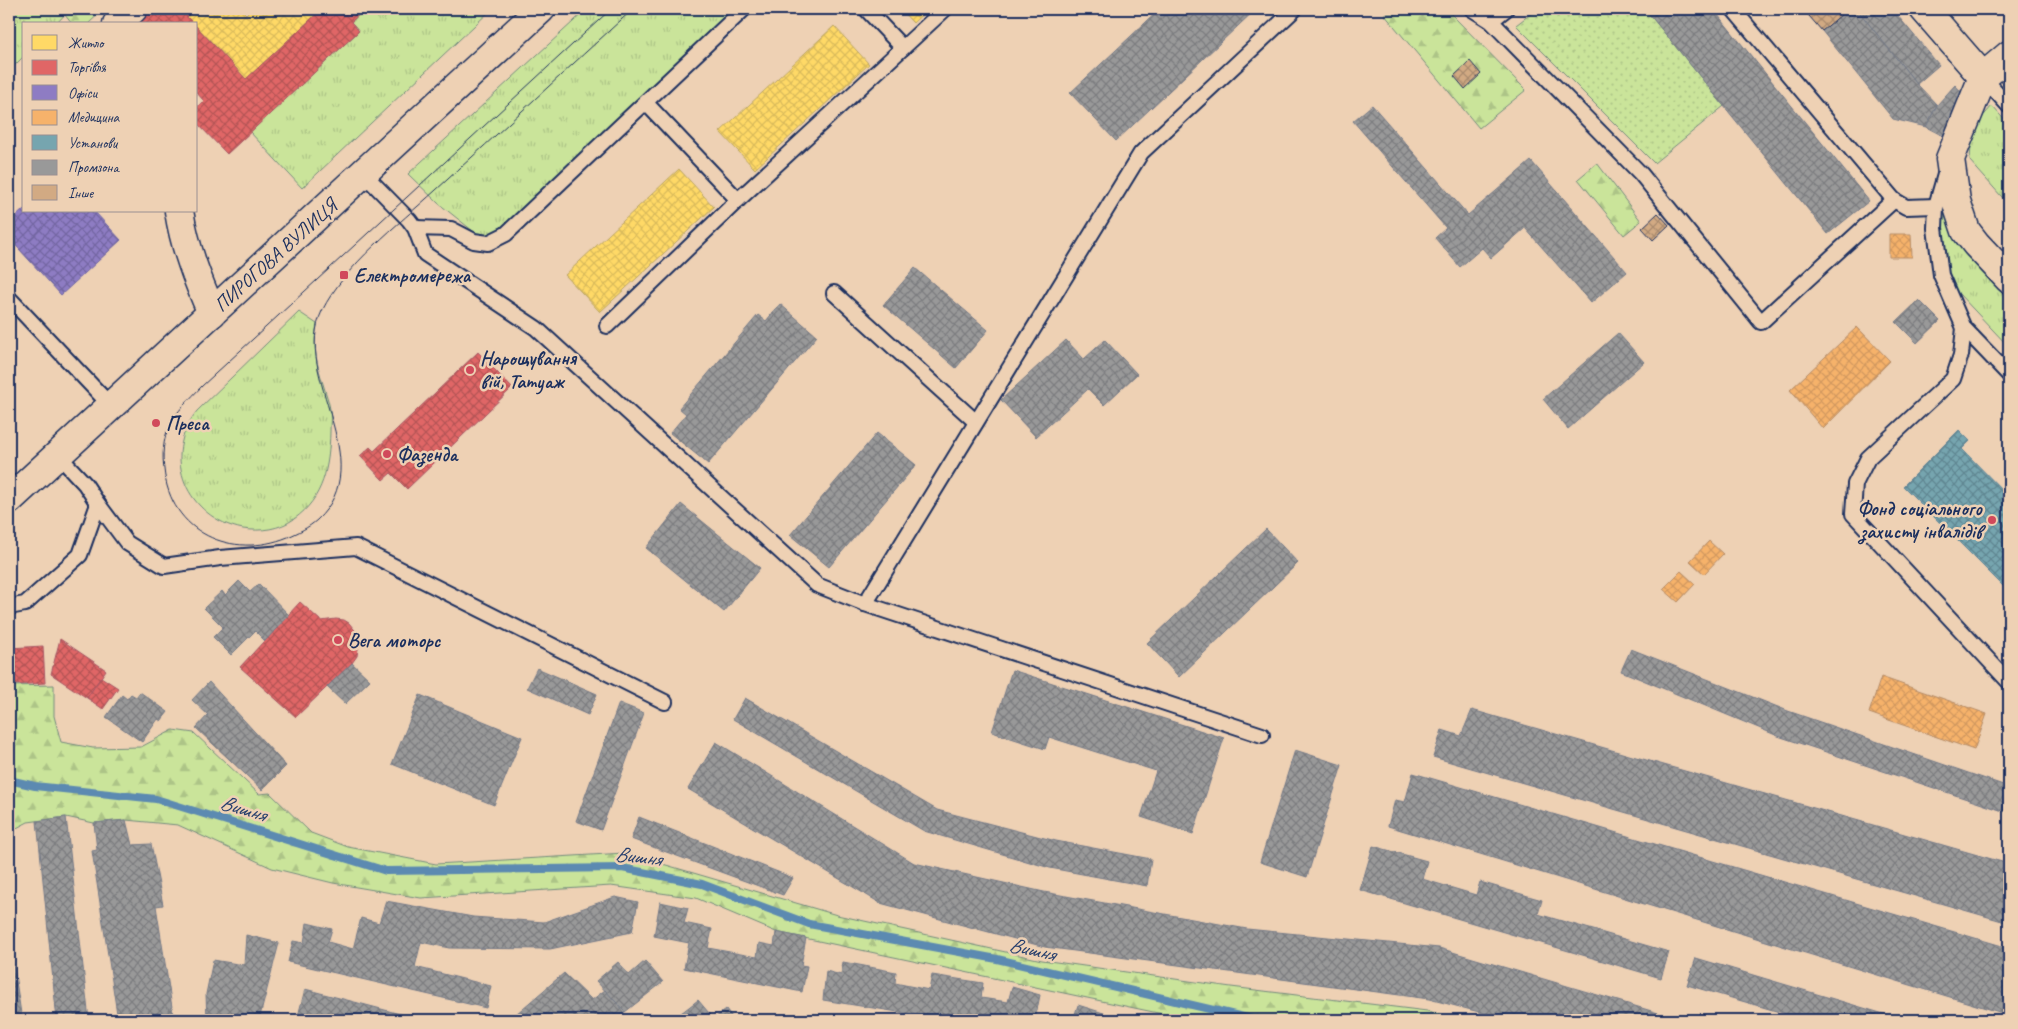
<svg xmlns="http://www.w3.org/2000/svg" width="2018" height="1029" font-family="Caveat,sans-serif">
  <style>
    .grass { fill: url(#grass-tufts); stroke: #728a7c }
    .forest { fill: url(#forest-firs); stroke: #728a7c }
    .park { fill: url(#park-dots); stroke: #728a7c }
    .homes { fill: url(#homes-cross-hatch); stroke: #bba664 }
    .shops { fill: url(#shops-cross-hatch); stroke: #a55664 }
    .offices { fill: url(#offices-cross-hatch); stroke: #6c65a5 }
    .health { fill: url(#health-cross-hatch); stroke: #b48b67 }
    .public { fill: url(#public-cross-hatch); stroke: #5b8297 }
    .industry { fill: url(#industry-cross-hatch); stroke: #737987 }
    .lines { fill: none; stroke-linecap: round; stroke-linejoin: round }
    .stream { stroke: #5c8ab1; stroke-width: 8 }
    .building { fill: url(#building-cross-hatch); stroke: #1b2f5e }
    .service-casing { stroke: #1b2f5e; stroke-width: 18 }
    .minor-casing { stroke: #1b2f5e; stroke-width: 31 }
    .secondary-casing { stroke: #1b2f5e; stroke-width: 31 }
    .service { stroke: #eed1b4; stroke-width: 14 }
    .minor { stroke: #eed1b4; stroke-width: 28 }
    .secondary { stroke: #eed1b4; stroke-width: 28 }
    .tram { stroke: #1b2f5e; stroke-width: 1 }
    .poi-dot { fill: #d1495b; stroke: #eed1b4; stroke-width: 2 }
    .labels { text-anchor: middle; stroke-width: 5; stroke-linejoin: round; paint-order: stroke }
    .street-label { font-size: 20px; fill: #1b2f5e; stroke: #eed1b4 }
    .poi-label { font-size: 20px; font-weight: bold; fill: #1b2f5e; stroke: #eed1b4; text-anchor: start }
    .water-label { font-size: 21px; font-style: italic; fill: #263e6c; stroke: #eed1b4 }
  </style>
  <defs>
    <pattern id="grass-tufts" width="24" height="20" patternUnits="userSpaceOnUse" patternTransform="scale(1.25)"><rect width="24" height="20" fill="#cae49a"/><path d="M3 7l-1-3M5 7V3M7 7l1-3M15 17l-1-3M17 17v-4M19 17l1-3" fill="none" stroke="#adc487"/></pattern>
    <pattern id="forest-firs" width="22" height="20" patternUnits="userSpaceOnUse" patternTransform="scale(1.25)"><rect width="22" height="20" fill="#cae49a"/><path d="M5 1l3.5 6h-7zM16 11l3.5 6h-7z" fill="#adc487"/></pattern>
    <pattern id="park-dots" width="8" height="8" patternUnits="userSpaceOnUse" patternTransform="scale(1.25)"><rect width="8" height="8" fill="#cae49a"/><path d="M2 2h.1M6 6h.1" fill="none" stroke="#adc487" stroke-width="1.8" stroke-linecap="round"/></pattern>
    <pattern id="homes-cross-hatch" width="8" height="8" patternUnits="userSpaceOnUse" patternTransform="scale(1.25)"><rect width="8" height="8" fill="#ffd966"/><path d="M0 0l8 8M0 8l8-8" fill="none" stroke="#dabb5b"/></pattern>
    <pattern id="shops-cross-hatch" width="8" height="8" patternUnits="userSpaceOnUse" patternTransform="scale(1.25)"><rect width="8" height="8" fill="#e06666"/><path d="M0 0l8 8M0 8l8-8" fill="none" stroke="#b55457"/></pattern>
    <pattern id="offices-cross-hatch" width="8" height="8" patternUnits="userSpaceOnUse" patternTransform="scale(1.25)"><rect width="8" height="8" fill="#8e7cc3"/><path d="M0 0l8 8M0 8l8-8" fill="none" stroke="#7366a2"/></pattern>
    <pattern id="health-cross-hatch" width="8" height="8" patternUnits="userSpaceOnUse" patternTransform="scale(1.25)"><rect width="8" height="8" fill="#f6b26b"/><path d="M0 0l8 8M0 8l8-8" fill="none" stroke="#d2995f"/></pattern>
    <pattern id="public-cross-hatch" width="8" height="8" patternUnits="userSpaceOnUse" patternTransform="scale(1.25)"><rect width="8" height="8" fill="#76a5af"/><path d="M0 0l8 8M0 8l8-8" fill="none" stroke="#608792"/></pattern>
    <pattern id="industry-cross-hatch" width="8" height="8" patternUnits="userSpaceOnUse" patternTransform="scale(1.25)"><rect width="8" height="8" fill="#999"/><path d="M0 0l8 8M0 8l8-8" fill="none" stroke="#7c7d80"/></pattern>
    <pattern id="building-cross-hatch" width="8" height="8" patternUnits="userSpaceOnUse" patternTransform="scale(1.25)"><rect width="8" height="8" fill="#d2aa83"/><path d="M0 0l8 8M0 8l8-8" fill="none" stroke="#aa8b6e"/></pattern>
  </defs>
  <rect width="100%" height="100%" fill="#eed1b4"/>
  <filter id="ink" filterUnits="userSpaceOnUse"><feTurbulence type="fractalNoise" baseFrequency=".02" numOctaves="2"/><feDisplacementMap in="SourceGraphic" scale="10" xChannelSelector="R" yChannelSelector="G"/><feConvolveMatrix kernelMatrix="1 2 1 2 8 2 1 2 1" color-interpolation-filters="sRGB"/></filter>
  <g filter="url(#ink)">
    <g class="grass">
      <path d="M9,9l60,1 -13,14h-32v32l-15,15z"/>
      <path d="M365,9h127l-190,179 -52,-56 109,-101 -8,-9z"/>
      <path d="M587,9h157l-256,234 -50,-40 -30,-29z"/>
      <path d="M1992,106l17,19v80l-39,-44 2,-32z"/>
      <path d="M1953,184l56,95v68l-68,-72 -5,-69z"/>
      <path d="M299,312l18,12c-5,23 0,41 7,63 2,7 5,15 6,22 1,7 0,15 0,23 -1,34 -6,66 -36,87 -14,10 -33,13 -51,10 -56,-11 -83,-72 -46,-118z"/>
    </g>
    <g class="forest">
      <path d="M68,9h36l-16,15h-16l-7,-9 4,-5z"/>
      <path d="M1450,13l76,77 -47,38 -95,-114z"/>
      <path d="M1597,163l44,58 -17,14 -46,-56z"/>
      <path d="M54,685v31l7,26 32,6 48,-1 32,-17 21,3 65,61 11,-1 41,40 37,14 88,17 189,-11 212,62 205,45 189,27 196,24 35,9h-271l-415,-88 -80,-34 -85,-12 -190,12 -88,-15 -61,-15 -94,-43 -52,-5 -32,3 -28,-6 -38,5 -19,10v-146z"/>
    </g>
    <path class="park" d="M1537,9h108l79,97 -70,57 -138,-138z"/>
    <g class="homes">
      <path d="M195,9h46l5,5 5,-5h71l-76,70 -50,-53v-2h-2l-7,-7z"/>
      <path d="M900,9h28l-15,14z"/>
      <path d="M834,26l35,38 -114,105 -35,-37z"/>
      <path d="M679,169l35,38 -114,105 -35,-37z"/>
    </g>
    <g class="shops">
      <path d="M153,9h42l-8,8 7,7h-57z"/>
      <path d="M322,9h43l-14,13 8,9 -132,123 -31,-32v-14l8,-7 -8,-9v-66l50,53z"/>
      <path d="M478,352l34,36 -105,101 -16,-16 -8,7 -23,-24 10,-9 4,4z"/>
      <path d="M300,602l21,19 15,-2 8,1 5,3 9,11 1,7 -2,15 -5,7 -56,54 -56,-50z"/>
      <path d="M60,639l46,31 -19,28 -36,-24z"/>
      <path d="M43,646l2,37 -32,2 -1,-10h-3v-27z"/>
      <path d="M101,677l17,11 -15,21 -16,-11z"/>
    </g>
    <path class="offices" d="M24,209v2h70l27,29 -60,55 -52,-57v-15z"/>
    <g class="health">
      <path d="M1889,234h22l1,23h-23z"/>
      <path d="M1857,327l33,34 -67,68 -33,-39z"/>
      <path d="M1709,541l14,13 -19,20 -14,-13z"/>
      <path d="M1681,571l14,13 -17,18 -15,-13z"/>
      <path d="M1881,677l106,37 -13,36 -105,-37z"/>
    </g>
    <path class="public" d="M1959,430l11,11 -8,8 47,48v95l-106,-106z"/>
    <g class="industry">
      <path d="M1160,9h96l-140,132 -46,-48z"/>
      <path d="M1645,9h68l156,192 -41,33z"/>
      <path d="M1848,9h9l60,75 20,21 -11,22 -33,-8 -71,-88z"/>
      <path d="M1857,9h35l47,56 -22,19z"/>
      <path d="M1955,85l10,11 -20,41 -19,-10 11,-22z"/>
      <path d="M1372,105l96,110 63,-54 96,111 -36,31 -66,-75 -34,30 -9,-10 -22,19 -25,-29 11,-10 -93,-107z"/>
      <path d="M915,268l73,62 -32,38 -73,-63z"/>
      <path d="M1919,300l21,21 -23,22 -21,-21z"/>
      <path d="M780,304l37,32 -109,128 -38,-31 16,-19 -7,-6 79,-93 8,6z"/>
      <path d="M1618,333l26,29 -76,67 -25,-30z"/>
      <path d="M1066,340l18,19 21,-19 32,34 -33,31 -16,-16 -52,48 -35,-37z"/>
      <path d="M877,433l39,32 -87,102 -39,-32z"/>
      <path d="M681,504l79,64 -36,44 -78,-64z"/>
      <path d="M1266,529l32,34 -119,114 -32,-34z"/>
      <path d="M239,581l11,11 9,-8 30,31 -24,26 -10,-10 -24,24 -18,-18 10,-10 -19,-19 18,-17 3,4z"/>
      <path d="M1631,649l157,62 221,76v26l-231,-77 -157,-65z"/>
      <path d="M352,663l18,17 -25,24 -18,-17z"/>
      <path d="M537,668l60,26 -9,21 -61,-27z"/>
      <path d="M1012,670l212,68 -31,96 -52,-17 15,-46 -107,-34 -4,12 -53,-17z"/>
      <path d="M209,682l77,84 -24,24 -66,-62 12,-13 -16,-15z"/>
      <path d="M140,692l28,20 -7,9 -3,-2 -16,23 -36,-25 16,-22 5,4 4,-5 5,3z"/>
      <path d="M420,695l102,42 -28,68 -102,-41z"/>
      <path d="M745,698l192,112 119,31 95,18 -4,27 -97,-18 -126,-37 -191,-112z"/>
      <path d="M619,703l25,10 -43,117 -25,-9z"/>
      <path d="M1472,710l537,154v59l-576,-166 9,-27 19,6z"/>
      <path d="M716,742l198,121 130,29 203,37 192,19 243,72h-172l-81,-21 -384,-52 -165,-44 -192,-114z"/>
      <path d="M1295,750l47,15 -35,112 -47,-15z"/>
      <path d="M1413,773l596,175v67l-621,-189 7,-26 10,2z"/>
      <path d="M66,817l23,203h-32l-20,-199z"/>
      <path d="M639,817l154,61 -10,17 -152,-56z"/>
      <path d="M126,820l6,25 19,-1 12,61 -7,1 18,114h-56l-26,-169 5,-1 -3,-27z"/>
      <path d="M9,832h2l1,123 10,65h-13z"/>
      <path d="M1373,846l54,15 -5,18 54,16 4,-13 62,18 -4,14 131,38 -8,26 -301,-88z"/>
      <path d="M615,897l23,5 -6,30 -82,17 -101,-1 -28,-6 -6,25 76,19 -5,22 -198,-46 5,-21 11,2 3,-20 25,6 -4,13 25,7 8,-31 18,5 7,-22 87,16 71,5z"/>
      <path d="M660,902l28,6 -4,15 28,6 -4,19 49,9 2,-14 15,3 2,-14 30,6 -5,27 6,1 -5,26 -118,-24 5,-25 -35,-7z"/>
      <path d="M246,935l33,8 -20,77h-52l-1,-26 7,-34 31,5z"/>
      <path d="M1696,958l208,62h-97l-120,-35z"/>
      <path d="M645,961l18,21 -38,30 -29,-31 22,-19 11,13z"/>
      <path d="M843,962l53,10 -1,11 34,7 3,-15 51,8 -2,15 27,4 4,-15 28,8 -5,25h-87l-125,-20 3,-29 15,4z"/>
      <path d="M564,973l28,27 13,-10 20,22 -12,8h-104z"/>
      <path d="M305,989l118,31h-126z"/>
      <path d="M698,1000l16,19 12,-10 8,11h-62z"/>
      <path d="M1078,1005l48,15h-53z"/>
    </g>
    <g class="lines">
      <path class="stream" d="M9,780l26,6 121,13 230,72 236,-3 80,16 107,40 188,35 259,61"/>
    </g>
    <g class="building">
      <path d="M1803,9h45l-26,22z"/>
      <path d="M1470,61l11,13 -16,15 -11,-13z"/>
      <path d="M1658,213l11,12 -16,15 -11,-12z"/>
    </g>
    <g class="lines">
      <g class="service-casing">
        <g id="service">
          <path d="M866,9l37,39"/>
          <path d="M1472,9l19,12 150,153 120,148 133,-122 12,7 30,-1"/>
          <path d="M1733,9l161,191"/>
          <path d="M1491,21l15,-12"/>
          <path d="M1983,77l26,29"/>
          <path d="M646,103l92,97"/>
          <path d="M1946,171l-10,35 -1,22 6,47 23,53 45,47"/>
          <path d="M364,174l45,46 6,8 10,26 111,74 281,257 48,19 397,131"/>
          <path d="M415,228l36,1 23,12 14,2 18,-9 238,-225"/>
          <path d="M834,293l142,129"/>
          <path d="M9,298l102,108"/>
          <path d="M607,326l131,-126 207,-191"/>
          <path d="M1964,328l-3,27 -8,24 -85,79 -13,26 -2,30 156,168"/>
          <path d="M58,455l27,29 13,20 29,39 37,23 56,-8 136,-11 309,155"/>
          <path d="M865,604l276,-451 153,-143"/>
          <path d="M9,607l16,-3 55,-49 18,-51"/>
        </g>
      </g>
      <g class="minor-casing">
        <g id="minor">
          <path d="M1924,9l59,68"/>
          <path d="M117,24l16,-15"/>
          <path d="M2009,55l-26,22 -33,82 6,42 10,30 10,13 33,35"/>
          <path d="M179,211c6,37 18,68 33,102"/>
        </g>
      </g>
      <g class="secondary-casing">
        <path id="secondary" d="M9,500l532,-491"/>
      </g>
      <use href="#service" class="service"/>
      <use href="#minor" class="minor"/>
      <use href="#secondary" class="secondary"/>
      <path class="tram" d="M611,9l-409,377c-12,13 -26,25 -33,41 -6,12 -7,29 -5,42 6,64 68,91 124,68 11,-5 20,-9 29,-17 63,-59 -26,-143 5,-209 22,-45 77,-87 114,-121 66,-60 131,-121 197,-181"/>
    </g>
  </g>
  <g class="poi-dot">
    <rect x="339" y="270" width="10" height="10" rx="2.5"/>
    <circle cx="470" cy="370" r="5"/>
    <circle cx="156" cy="423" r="5"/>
    <circle cx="387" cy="454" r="5"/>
    <circle cx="1992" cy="520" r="5"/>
    <circle cx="338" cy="640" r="5"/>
  </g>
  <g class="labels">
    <g class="street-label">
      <text transform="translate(275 255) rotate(-42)" y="7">ПИРОГОВА ВУЛИЦЯ</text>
    </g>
    <g class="poi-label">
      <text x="354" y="282">Електромережа</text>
      <text x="480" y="365">Нарощування<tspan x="480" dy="23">вій, Татуаж</tspan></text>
      <text x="166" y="430">Преса</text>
      <text x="397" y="461">Фазенда</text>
      <text x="1982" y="515" text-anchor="end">Фонд соціального<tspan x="1982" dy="23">захисту інвалідів</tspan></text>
      <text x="348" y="647">Вега моторс</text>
    </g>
    <g class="water-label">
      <text transform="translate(243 808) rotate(17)" y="7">Вишня</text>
      <text transform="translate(638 856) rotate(7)" y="7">Вишня</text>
      <text transform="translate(1032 949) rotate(13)" y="7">Вишня</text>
    </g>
  </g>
  <rect width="2018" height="1029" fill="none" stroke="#eed1b4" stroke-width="30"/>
  <rect x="15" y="15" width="1988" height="999" fill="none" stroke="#1b2f5e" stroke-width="2" filter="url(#ink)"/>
  <rect x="22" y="22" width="175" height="190" fill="#eed1b4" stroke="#9a9092"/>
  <rect x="32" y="35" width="25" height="15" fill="#ffd966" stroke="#9a9092"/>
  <text x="68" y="48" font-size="15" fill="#1b2f5e">Житло</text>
  <rect x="32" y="60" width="25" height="15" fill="#e06666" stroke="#9a9092"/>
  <text x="68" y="72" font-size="15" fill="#1b2f5e">Торгівля</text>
  <rect x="32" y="85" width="25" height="15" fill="#8e7cc3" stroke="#9a9092"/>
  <text x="68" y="98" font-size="15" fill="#1b2f5e">Офіси</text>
  <rect x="32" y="110" width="25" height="15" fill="#f6b26b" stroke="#9a9092"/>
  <text x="68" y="122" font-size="15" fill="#1b2f5e">Медицина</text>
  <rect x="32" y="135" width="25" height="15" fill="#76a5af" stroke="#9a9092"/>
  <text x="68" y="148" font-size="15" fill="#1b2f5e">Установи</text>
  <rect x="32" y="160" width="25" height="15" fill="#999999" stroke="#9a9092"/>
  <text x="68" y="172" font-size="15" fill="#1b2f5e">Промзона</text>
  <rect x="32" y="185" width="25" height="15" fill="#d2aa83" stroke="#9a9092"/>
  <text x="68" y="198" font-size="15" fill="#1b2f5e">Інше</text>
</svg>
